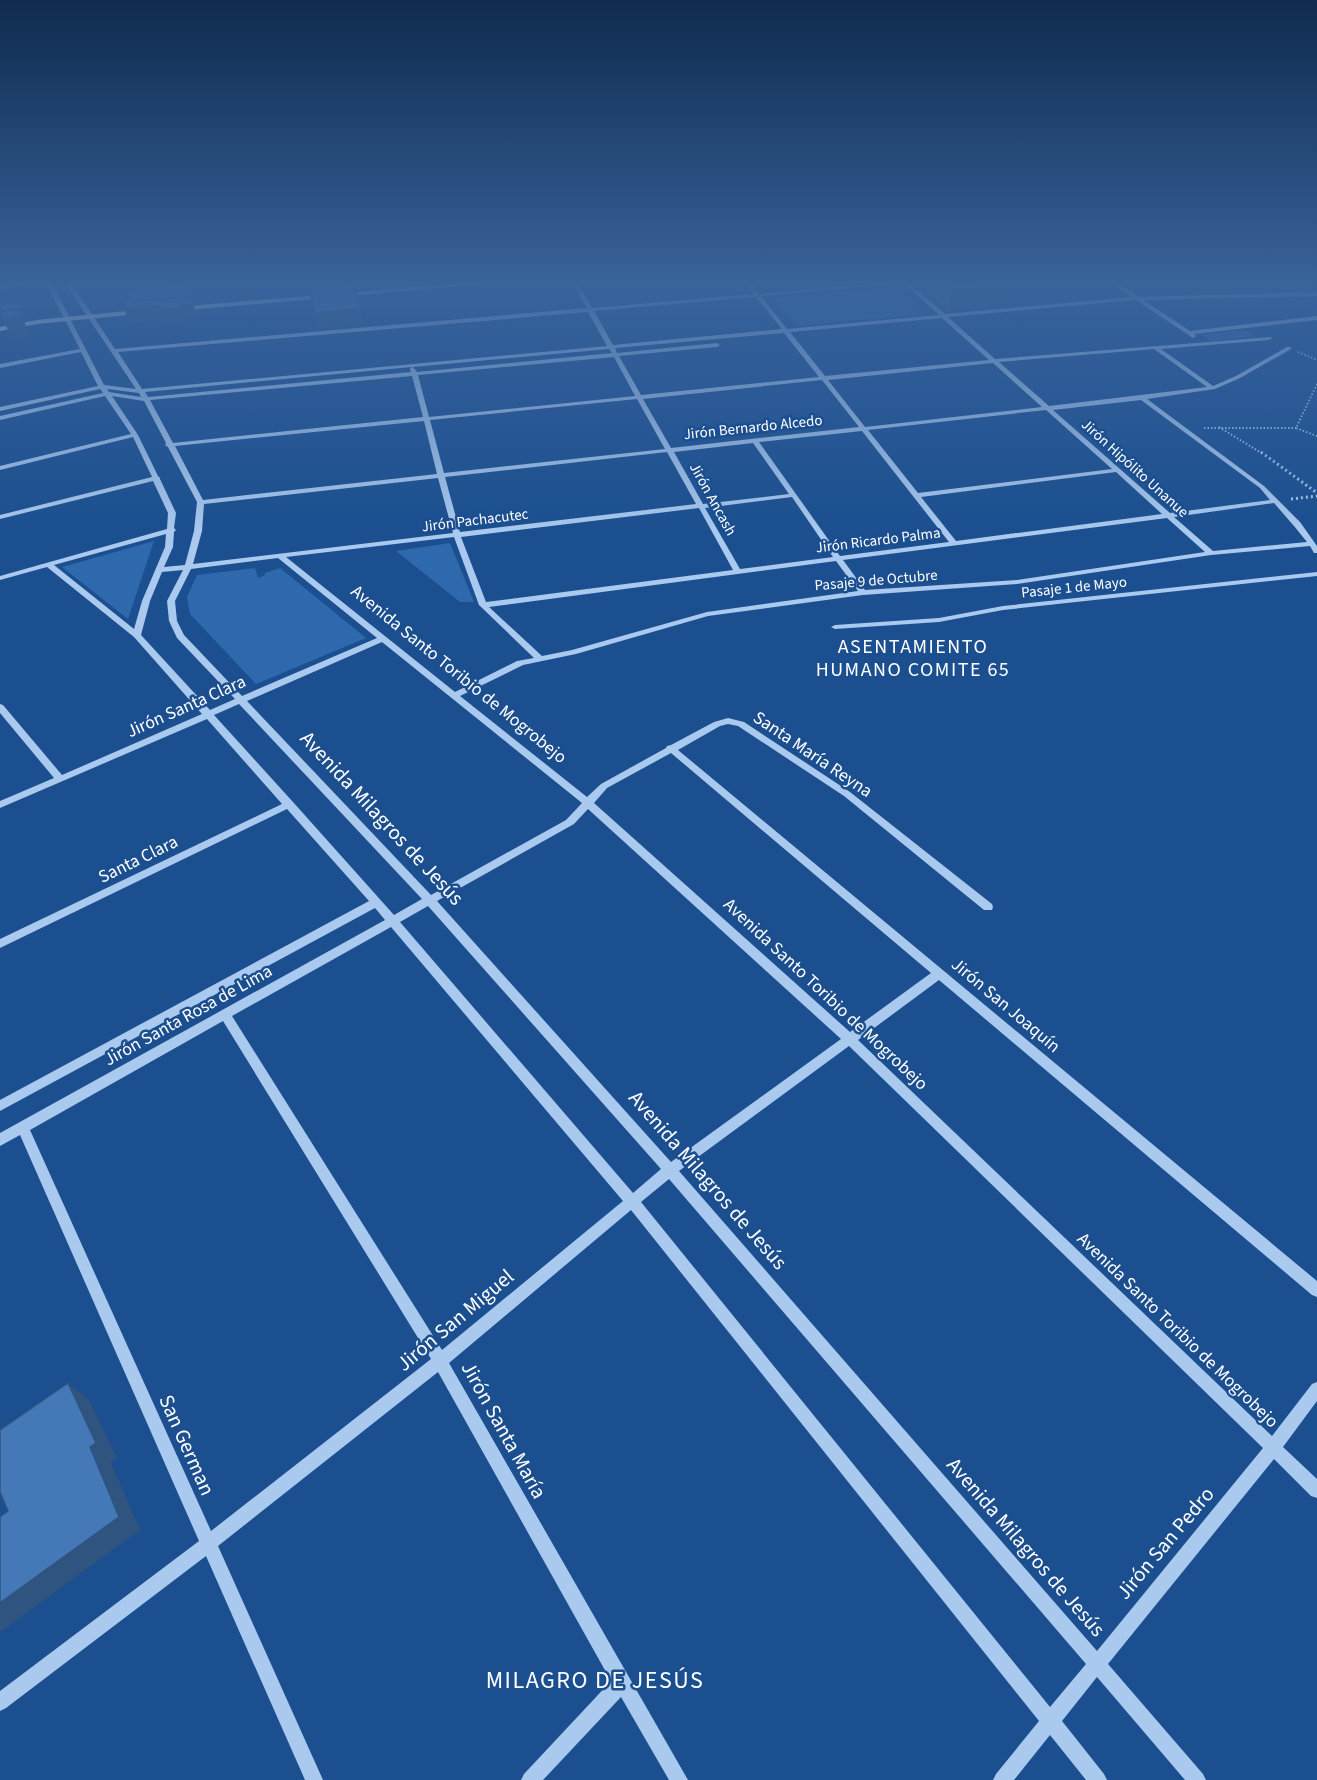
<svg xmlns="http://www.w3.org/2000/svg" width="1317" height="1780" font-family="'Source Sans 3',sans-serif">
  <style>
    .green { fill: #2e69ad }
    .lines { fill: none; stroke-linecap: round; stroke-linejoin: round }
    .path-far1 { stroke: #a9c9ee; stroke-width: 2; stroke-dasharray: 1.5 2; stroke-linecap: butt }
    .path { stroke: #a9c9ee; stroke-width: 3; stroke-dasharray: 2 3; stroke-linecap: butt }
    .minor { fill: #a9c9ee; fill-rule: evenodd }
    .major { fill: #f0f6ff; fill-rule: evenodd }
    .wall { fill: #3a679d }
    .shaded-wall { fill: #305480 }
    .building { fill: #4478b7; stroke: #305480; stroke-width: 1.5 }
    .labels { text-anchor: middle; stroke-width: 5; stroke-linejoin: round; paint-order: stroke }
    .far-street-label { font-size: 15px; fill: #fff; stroke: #1b4f8f }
    .street-label { font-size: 18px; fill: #fff; stroke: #1b4f8f }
    .neighbourhood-label { font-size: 20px; letter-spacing: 1.5px; fill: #fff; stroke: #1b4f8f }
    .near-street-label { font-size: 21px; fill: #fff; stroke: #1b4f8f }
    .near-neighbourhood-label { font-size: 24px; letter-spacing: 1.5px; fill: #fff; stroke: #1b4f8f }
  </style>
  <rect width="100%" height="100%" fill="#1b4f8f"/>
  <g class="green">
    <path d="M899,287l28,27 -131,12 -23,-28z"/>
    <path d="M1245,330l11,6 -45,5 -10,-6z"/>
    <path d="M154,541l-26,78 -66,-52z"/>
    <path d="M450,543l24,59h-14l-64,-51z"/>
    <path d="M255,568l3,10 7,-3v-2l15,-5 86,70 -110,46 -66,-70 -3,-17 10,-22z"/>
  </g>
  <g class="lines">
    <g class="path-far1">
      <path d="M1298,352l19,8"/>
      <path d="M1317,384l-21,44 21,8"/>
      <path d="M1219,427l44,27"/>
      <path d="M1204,428h92"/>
    </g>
    <g class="path">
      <path d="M1261,452l56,41"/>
      <path d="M1291,499l26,-3"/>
    </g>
    <g class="minor">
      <path d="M21,283h12l-33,7v-4z"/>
      <path d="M46,283h6l52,102 32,4 -71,-106h6l44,66 472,-41 -15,-25h6l14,25 162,-14 -9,-11h6l8,11 122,-11h21l-141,13 26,33 152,-14 -36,-32h6l36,31 187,-17 -21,-14h7l21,14 178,-5v4l-174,4 47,31 127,-15v4l-123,14 2,2 -3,2 -57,-38 -188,17 47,42 276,-22 1,1 -3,2 -108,9 52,37 23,-10 51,-29h4v2l-51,29 -25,11 -68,10 117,87 36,36 17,24v7h-3l-4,-7 -99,9 -194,29 -154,11 -155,21 -132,38 -53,11 -63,31 127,101 14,-13 65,-36 1,-2 4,-1 43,-23 14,-4 16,4 106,70 142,112 1,3 -1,3h-8l-140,-114 -106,-70 -10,-2 -8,2 -42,24 639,531v16l-5,-2 -373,-315 -81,60 414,396 40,-52 5,-2v19l-34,46 34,32v19l-6,-2 -37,-37 -166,205 95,110 3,6h-21l-88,-103 -35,44 42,53 3,6h-21l-36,-45 -36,45h-21l3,-6 43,-53 -408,-511 -182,153 239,417h-19l-48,-83 -78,83h-22l3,-6 87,-93 -173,-309 -220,174 105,234h-18l-99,-224 -200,152 -6,3v-20l199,-150 -179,-406 -20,11v-13l385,-213 -10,-12 -375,203v-11l369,-199 -82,-92 -287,139v-9l282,-135 -75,-85 -207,89v-7l54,-23 -54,-65v-9l3,1 59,70 140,-61 -68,-77 -87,-70 -47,13v-4l167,-47 1,-16 -15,-32 -153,38v-4l152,-38 -19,-40 -133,33v-4l131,-32 -26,-38 -105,24v-4l103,-23 -3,-4 -100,22v-4l98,-21 -17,-34 -81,16v-4l80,-15zM756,297l26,32 -169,16 -19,-34zM588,312l19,34 -465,43 -24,-37zM942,318l47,42 -164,16 -35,-44zM784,333l35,44 -178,18 -22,-39 98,-9 3,-2 -3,-2 -100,10 -2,-5zM609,349l3,4 -195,19 -4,-5zM1154,349l53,38 -158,19 -50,-44zM614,357l21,39 -206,21 -11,-42zM993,363l49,44 -177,20 -37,-47zM412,367l-2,2 1,3 -263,25 -3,-5zM412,376l11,41 -250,26 -23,-43zM822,380l37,47 -188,21 -28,-49zM107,389l32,4 2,4 -32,-5zM112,396l32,5 22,42 -1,2 3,2 29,55 -3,29 -9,34 -21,2 9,-20 1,-15 2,-2 -2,-2 2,-15 -16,-34v-1l-2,-2 -20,-41zM637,399l28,50 -221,24 -14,-53zM1141,400l119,88 10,12 -100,13 -117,-103zM1046,410l66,59 -194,24 -50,-63zM424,421l13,53 -234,26 -28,-54zM862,431l87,111 -109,14 -81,-114zM753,443l36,51 -86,10 -29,-52zM667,452l29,52 -236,28 -15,-55zM1116,472l46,42 -206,27 -35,-44zM438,478l15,55 -260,31 9,-33 2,-27zM792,497l41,60 -93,12 -35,-61zM1274,503l20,23 13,16 -94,9 -39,-34zM699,508l34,62 -247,32 -25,-65zM1167,518l38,34 -188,28 -152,10 -22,-30zM166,534l-1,13 -23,54 -8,28 -80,-64zM454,537l25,68 55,53 -17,3 -62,31 -169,-135zM278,558l99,80 -135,58 -58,-61 -7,-14 -2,-20 16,-32zM836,561l22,30 -151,21 -135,38 -30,6 -53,-49zM183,570l-16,31 2,20 8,17 58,61 -25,11 -69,-75 9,-34 12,-29zM382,642l200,161 -16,17 -135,75 -184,-194zM239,704l183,195 -28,16 -101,-113 -79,-87zM671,753l260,220 -81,59 -256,-229 13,-15zM588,809l253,230 -170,123 -234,-261 137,-77zM428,906l233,263 -28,24 -233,-271zM391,927l232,274 -181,149 -210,-334zM223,1021l208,338 -220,172 -181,-401zM849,1046l414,402 -166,203 -418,-480zM669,1179l417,485 -36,43 -409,-505z"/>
      <path d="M1317,572v4l-314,34 -64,12 -104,7 -4,-2 4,-2 104,-7 64,-12z"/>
    </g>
    <g class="major">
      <path d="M464,283h31l-319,28 -4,-2 4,-2z"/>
      <path d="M146,309l3,4 -112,11 -37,7v-4l37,-7z"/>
    </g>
  </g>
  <g class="wall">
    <path d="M920,283h82v23l-54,5 -28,-26z"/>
    <path d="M20,302l5,19h-1l5,15 -17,3 -12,-27z"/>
  </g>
  <g class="shaded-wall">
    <path d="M191,283l3,20h-1l4,15 -12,2v2l-20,3 -2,-6 -34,4 -5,-15z"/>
    <path d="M1006,286l-4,20 -54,5 4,-20z"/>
    <path d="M20,302l5,19h-1l5,15 -17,3 -8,-21z"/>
    <path d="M360,308l3,15 -45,5 -3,-15z"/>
    <path d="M68,1383l21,17 28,58 -6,5 29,67 -140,102v-29l90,-156z"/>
  </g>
  <g class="building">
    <path d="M168,283h23l2,15h-2v-1l-62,5 1,-13 38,-4z"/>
    <path d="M353,283l7,25 -45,5 -6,-26z"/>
    <path d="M943,283h59l4,3 -54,5z"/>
    <path d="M191,297l1,7 -12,1 1,3 -20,2 -1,-5 -36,3 1,-6z"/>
    <path d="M20,302l3,14h-1l-3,-7 -17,2 -2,-6z"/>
    <path d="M19,309l1,6 -16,3 -4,-6z"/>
    <path d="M68,1383l28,60 -6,4 29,70 -119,86v-86l8,-6 -8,-19v-62z"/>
  </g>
  <linearGradient id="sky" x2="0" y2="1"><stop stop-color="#0f2b4f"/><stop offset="0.53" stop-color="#39639b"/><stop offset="1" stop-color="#39639b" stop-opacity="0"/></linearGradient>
  <rect width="1317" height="532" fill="url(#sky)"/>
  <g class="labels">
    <g class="far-street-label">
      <text transform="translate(753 427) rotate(-6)" y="5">Jirón Bernardo Alcedo</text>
      <text transform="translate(1135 468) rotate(42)" y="5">Jirón Hipólito Unanue</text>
      <text transform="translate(713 499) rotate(61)" y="5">Jirón Ancash</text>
      <text transform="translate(475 520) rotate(-7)" y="5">Jirón Pachacutec</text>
      <text transform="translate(878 540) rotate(-7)" y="5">Jirón Ricardo Palma</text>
      <text transform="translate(876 580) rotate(-5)" y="5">Pasaje 9 de Octubre</text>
      <text transform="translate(1074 587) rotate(-6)" y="5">Pasaje 1 de Mayo</text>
    </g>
    <g class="street-label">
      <text transform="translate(459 674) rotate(39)" y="6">Avenida Santo Toribio de Mogrobejo</text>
      <text transform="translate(186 706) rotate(-24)" y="6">Jirón Santa Clara</text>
      <text transform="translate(813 754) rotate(34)" y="6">Santa María Reyna</text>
      <text transform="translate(138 859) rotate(-26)" y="6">Santa Clara</text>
      <text transform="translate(826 994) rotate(43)" y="6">Avenida Santo Toribio de Mogrobejo</text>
      <text transform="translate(1006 1005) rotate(40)" y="6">Jirón San Joaquín</text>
      <text transform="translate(188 1015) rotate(-29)" y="6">Jirón Santa Rosa de Lima</text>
      <text transform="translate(1178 1330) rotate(44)" y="6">Avenida Santo Toribio de Mogrobejo</text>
    </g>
    <g class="neighbourhood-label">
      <text x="913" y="653">ASENTAMIENTO<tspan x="913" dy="23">HUMANO COMITE 65</tspan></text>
    </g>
    <g class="near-street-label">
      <text transform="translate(382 818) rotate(47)" y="7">Avenida Milagros de Jesús</text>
      <text transform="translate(708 1180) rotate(49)" y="7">Avenida Milagros de Jesús</text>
      <text transform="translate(455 1320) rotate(-40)" y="7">Jirón San Miguel</text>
      <text transform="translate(504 1430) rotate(61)" y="7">Jirón Santa María</text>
      <text transform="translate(187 1445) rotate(66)" y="7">San German</text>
      <text transform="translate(1165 1543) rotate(-50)" y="7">Jirón San Pedro</text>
      <text transform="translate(1026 1547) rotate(49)" y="7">Avenida Milagros de Jesús</text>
    </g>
    <g class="near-neighbourhood-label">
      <text x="595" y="1688">MILAGRO DE JESÚS</text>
    </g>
  </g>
</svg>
